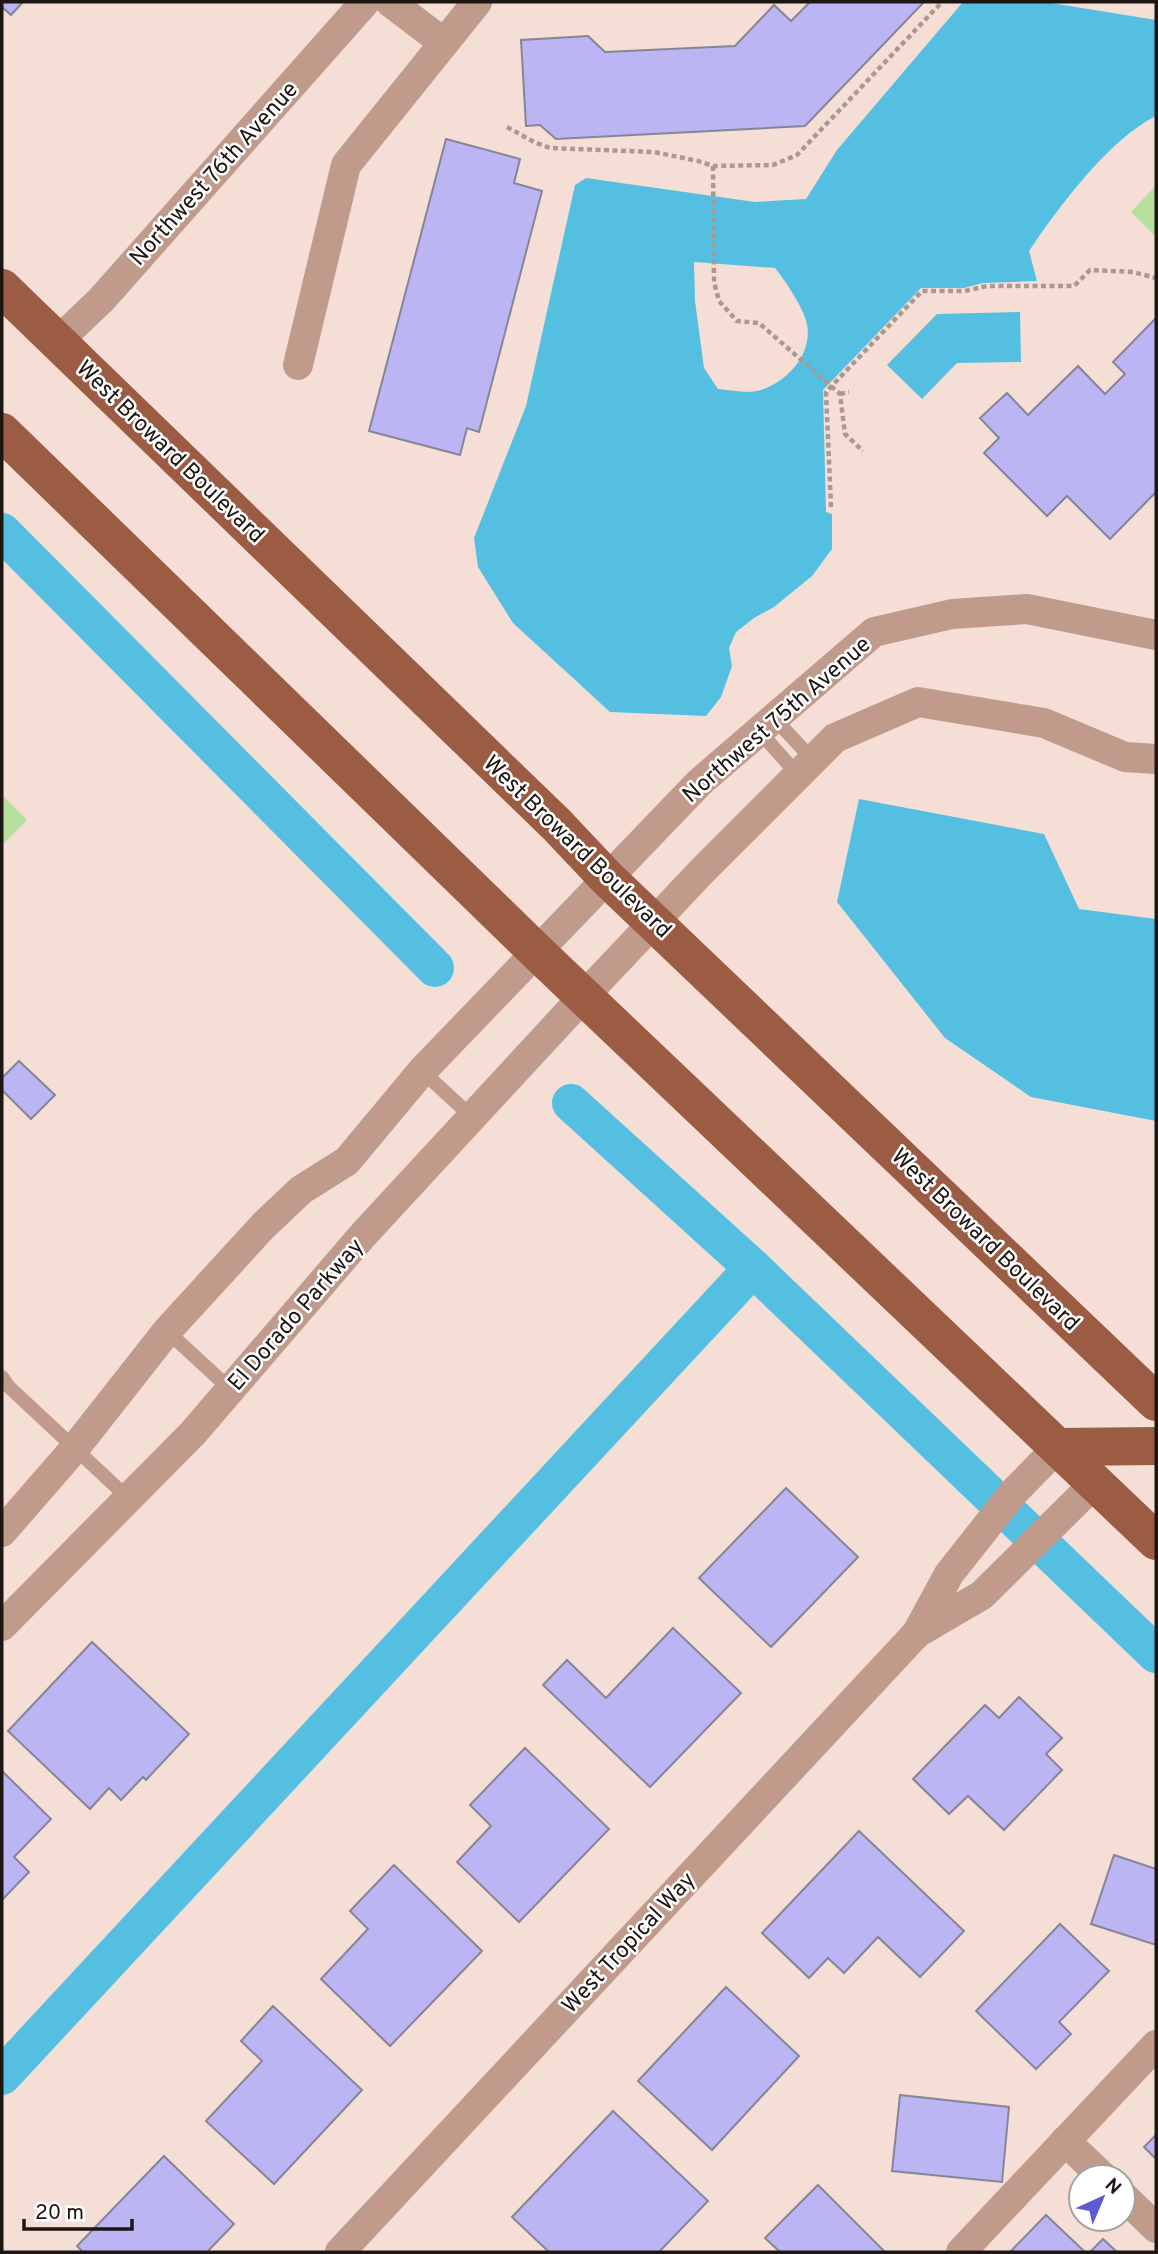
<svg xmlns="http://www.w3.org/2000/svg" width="1158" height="2254" font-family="Overpass,sans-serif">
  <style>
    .green { fill: #b7df9e }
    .water { fill: #55bfe1; fill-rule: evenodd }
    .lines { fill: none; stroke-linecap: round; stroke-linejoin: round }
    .canal { stroke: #55bfe1; stroke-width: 38 }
    .building { fill: #bcb5f3; stroke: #868497; stroke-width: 2 }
    .path { stroke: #aa9992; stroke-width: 4.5; stroke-dasharray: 5 3.5; stroke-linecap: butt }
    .lane { stroke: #c09b8c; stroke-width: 14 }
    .street { stroke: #c09b8c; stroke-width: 30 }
    .primary { stroke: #9c5c43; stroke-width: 38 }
    .labels { text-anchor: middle; stroke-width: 5; stroke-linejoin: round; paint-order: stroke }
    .street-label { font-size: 23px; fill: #1e1613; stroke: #fff }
  </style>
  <rect width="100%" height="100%" fill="#f5ded5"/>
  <g class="green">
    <path d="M1156,185v52l-25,-25z"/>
    <path d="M2,795l25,25 -25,25z"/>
  </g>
  <g class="water">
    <path d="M963,2h82l111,18v96c-47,23 -98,92 -127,135l8,30 -54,2 -19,5h-43l-98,102 3,122 6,2v35l-20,27 -38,31 -20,11 -18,14 -7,16 3,18 -11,31 -15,19 -96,-4 -97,-89 -35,-56 -4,-29 52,-132 49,-221 11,-7 169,24 51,-3 31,-49zM694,262l81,6c10,12 29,41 32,56 6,30 -20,58 -46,66 -12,4 -31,0 -43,-1l-14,-21 -9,-67z"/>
    <path d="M1020,312l1,50 -64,1 -35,36 -35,-34 50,-51z"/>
    <path d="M859,799l185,35 35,75 77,10v202l-125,-24 -86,-59 -108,-136z"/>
  </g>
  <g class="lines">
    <g class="canal">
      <path d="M2,532l433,436"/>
      <path d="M571,1103l182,165 403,386"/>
      <path d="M2,2076l751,-808"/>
    </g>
  </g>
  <g class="building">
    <path d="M2,2h21l-12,13 -9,-8z"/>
    <path d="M810,2h114l-119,124 -249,13 -16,-14 -14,1 -5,-86 67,-4 17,16 130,-6 39,-41 17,16z"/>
    <path d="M446,139l74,20 -6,24 28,8 -63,241 -12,-4 -7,27 -91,-24z"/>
    <path d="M1156,318v174l-46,47 -43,-43 -20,20 -63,-63 15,-15 -19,-20 27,-25 21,22 50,-49 27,28 20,-20 -12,-12z"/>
    <path d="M19,1061l36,34 -24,24 -29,-29v-12z"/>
    <path d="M786,1488l72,69 -87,90 -72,-69z"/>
    <path d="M673,1628l68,65 -91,94 -107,-102 24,-25 39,38z"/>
    <path d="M92,1642l97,92 -43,46 -3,-3 -22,23 -12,-12 -19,21 -82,-78z"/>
    <path d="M1019,1697l43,41 -16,16 16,16 -58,60 -36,-34 -19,18 -36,-35 72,-74 14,13z"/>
    <path d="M525,1748l84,81 -90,93 -62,-60 34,-36 -21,-21z"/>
    <path d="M2,1771l49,48 -37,38 15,15 -27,28z"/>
    <path d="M859,1831l105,100 -44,46 -42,-40 -34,36 -16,-15 -19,20 -47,-45z"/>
    <path d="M1114,1855l42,14v76l-65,-21z"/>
    <path d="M394,1865l88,86 -92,95 -69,-67 47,-50 -18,-18z"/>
    <path d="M1060,1924l49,47 -50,51 12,12 -35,35 -60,-58z"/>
    <path d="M726,1987l73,69 -87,94 -74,-69z"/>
    <path d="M273,2006l89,84 -88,94 -68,-63 56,-60 -21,-20z"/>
    <path d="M900,2095l109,12 -7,75 -110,-11z"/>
    <path d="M613,2111l95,90 -49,51h-110l-37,-35z"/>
    <path d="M1156,2135v24l-12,-12z"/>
    <path d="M164,2156l70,68 -27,28h-124l-6,-6z"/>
    <path d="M818,2185l67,67h-105l-15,-14z"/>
    <path d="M1046,2215l39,37h-75z"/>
    <path d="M1103,2239l14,13h-27z"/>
  </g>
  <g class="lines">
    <g class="path">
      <path d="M507,127l27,15 16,6 104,4 44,9 15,5 60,-1 24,-10 145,-153"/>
      <path d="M713,166l1,116 5,19 18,20 22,2 81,71 5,40 18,17"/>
      <path d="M840,394l9,-2"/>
      <path d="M831,507l-5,-115 96,-101h43l22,-5h87l16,-16 43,2 23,6"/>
    </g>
    <g class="lane">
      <path d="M774,718l39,42"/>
      <path d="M759,731l39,44"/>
      <path d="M422,1071l50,46"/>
      <path d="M167,1331l63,58"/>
      <path d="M2,1377l6,9 119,111"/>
    </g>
    <g class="street">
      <path d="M390,2l54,41"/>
      <path d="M58,341l43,-41 264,-298"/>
      <path d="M298,365l48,-200 131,-163"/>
      <path d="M2,1532l73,-84 92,-117 96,-105 38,-36 46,-29 75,-90 278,-289 174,-150 78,-18 75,-5 129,26"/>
      <path d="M2,1626l191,-193 170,-198 221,-239 118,-125 133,-133 83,-36 126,21 81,34 31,2"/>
      <path d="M917,1633l65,-38 114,-113"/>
      <path d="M1065,2141l38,36"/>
      <path d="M1123,2196l33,32"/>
      <path d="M340,2252l577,-619 32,-59 64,-81 45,-46"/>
      <path d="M961,2252l195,-207"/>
    </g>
    <g class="primary">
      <path d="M2,288l555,537 50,53 549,524"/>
      <path d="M2,432l535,520 619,589"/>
      <path d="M1058,1447l98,-1"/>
    </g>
  </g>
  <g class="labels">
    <g class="street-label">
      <text transform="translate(213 173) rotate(-48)" y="8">Northwest 76th Avenue</text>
      <text transform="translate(171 451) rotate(44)" y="8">West Broward Boulevard</text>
      <text transform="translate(776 719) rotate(-41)" y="8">Northwest 75th Avenue</text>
      <text transform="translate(578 846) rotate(44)" y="8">West Broward Boulevard</text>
      <text transform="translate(986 1239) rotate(44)" y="8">West Broward Boulevard</text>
      <text transform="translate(295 1314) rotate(-49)" y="8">El Dorado Parkway</text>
      <text transform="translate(628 1942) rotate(-47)" y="8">West Tropical Way</text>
    </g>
  </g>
  <rect width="1158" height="2254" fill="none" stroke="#1e1613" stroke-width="7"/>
  <g transform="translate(1102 2198) rotate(44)"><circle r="33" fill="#ffffff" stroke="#a5a2a1" stroke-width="2"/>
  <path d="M0-5L12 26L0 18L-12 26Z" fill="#5d5ad2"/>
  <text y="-10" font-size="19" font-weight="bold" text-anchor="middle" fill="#1e1613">N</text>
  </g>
  <path d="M24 2219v10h108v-10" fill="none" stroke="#1e1613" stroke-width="3.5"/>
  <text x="35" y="2219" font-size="21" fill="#1e1613" stroke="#ffffff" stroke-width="5" paint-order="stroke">20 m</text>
</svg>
